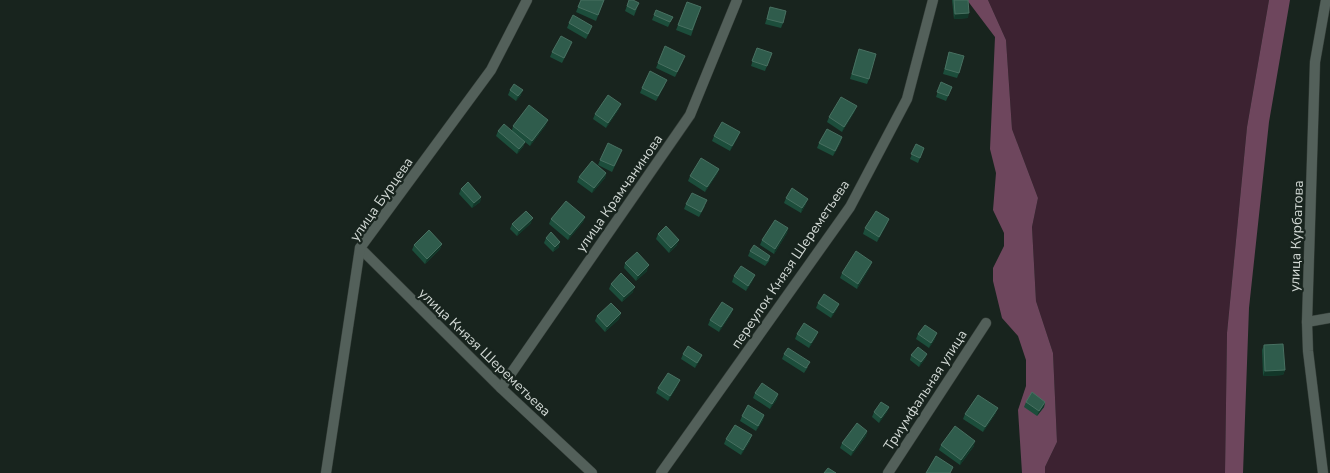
<svg xmlns="http://www.w3.org/2000/svg" width="1330" height="473" font-family="'Nunito Sans',sans-serif">
  <style>
    .green { fill: #3c2231 }
    .forest { fill: #6e465d }
    .lines { fill: none; stroke-linecap: round; stroke-linejoin: round }
    .street-casing { stroke: #353e39; stroke-width: 11 }
    .street { stroke: #53605a; stroke-width: 10 }
    .wall { fill: #1c4d3b }
    .shaded-wall { fill: #123729 }
    .building { fill: #2f5c4c; stroke: #487061 }
    .labels { text-anchor: middle; stroke-width: 4.5; stroke-linejoin: round; paint-order: stroke }
    .street-label { font-size: 14px; fill: #d1d8d4; stroke: #18241e }
  </style>
  <rect width="100%" height="100%" fill="#18241e"/>
  <path class="green" d="M988,0h281l-22,127 -20,206 -2,140h-180v-6l12,-25 -4,-89 -17,-52 -4,-74 6,-29 -26,-69 -6,-89z"/>
  <g class="forest">
    <path d="M967,0h21l18,40 6,89 26,69 -6,29 4,74 17,52 4,89 -12,25v6h-23l-4,-63 8,-24v-26l-8,-24 -16,-18 -9,-37v-13l11,-22v-13l-11,-23 3,-37 -6,-24 5,-112z"/>
    <path d="M1269,0h21l-21,122 -20,186 -6,165h-18l2,-140 20,-206z"/>
  </g>
  <g class="lines">
    <g class="street-casing">
      <g id="street">
        <path d="M360,248l141,140 91,85"/>
        <path d="M1307,322l23,-4"/>
        <path d="M501,388l189,-273 47,-115"/>
        <path d="M326,473l34,-225 131,-178 36,-70"/>
        <path d="M661,473l189,-266 57,-108 26,-99"/>
        <path d="M888,473l98,-150"/>
        <path d="M1323,473l-15,-122 -1,-29 8,-260 11,-62"/>
      </g>
    </g>
    <use href="#street" class="street"/>
  </g>
  <g class="wall">
    <path d="M581,0h23l-8,21 -20,-9z"/>
    <path d="M629,0l10,3 -5,13 -9,-5z"/>
    <path d="M952,0h16v18l-14,1z"/>
    <path d="M687,2l14,5 -10,29 -15,-6z"/>
    <path d="M770,7l13,16 -2,5 -16,-4z"/>
    <path d="M656,10l17,7 -5,10 -16,-7z"/>
    <path d="M569,23l21,8 -4,8 -19,-11z"/>
    <path d="M570,47l-8,16 -12,-6 2,-5z"/>
    <path d="M757,48l15,5 -7,18 -14,-5z"/>
    <path d="M949,52l10,21 -2,5 -14,-4z"/>
    <path d="M857,54l12,25 -2,5 -17,-5z"/>
    <path d="M683,61l-8,16 -19,-9 2,-5z"/>
    <path d="M941,82l11,5 -6,14 -10,-4z"/>
    <path d="M665,85l-9,16 -16,-8 2,-5z"/>
    <path d="M510,90l11,5 -5,6 -8,-6z"/>
    <path d="M619,109l-13,19 -13,-9 2,-5z"/>
    <path d="M855,111l-13,21 -15,-10 2,-5z"/>
    <path d="M546,125l-16,21 -5,-4 -2,5 -6,7 -21,-18 2,-5 14,-1 1,-4z"/>
    <path d="M714,136l24,1 -8,14 -18,-10z"/>
    <path d="M841,142l-8,14 -16,-8 2,-5z"/>
    <path d="M916,144l8,4 -6,15 -8,-4z"/>
    <path d="M620,155l-8,17 -14,-7 2,-5z"/>
    <path d="M719,169l-2,5 -12,18 -17,-11 2,-5z"/>
    <path d="M606,173l-1,5 -13,15 -15,-11 2,-5z"/>
    <path d="M461,189l20,8 -1,5 -8,6 -13,-14z"/>
    <path d="M786,198l20,6 -5,9 -17,-10z"/>
    <path d="M686,204l19,2 -6,11 -15,-8z"/>
    <path d="M585,217l-2,5 -15,18 -19,-16 2,-5z"/>
    <path d="M889,219l-2,5 -10,18 -14,-8 2,-6z"/>
    <path d="M531,223l-14,13 -7,-7 2,-5z"/>
    <path d="M788,228l-1,5 -13,21 -14,-9 2,-5z"/>
    <path d="M658,234l19,11 -8,8 -13,-14z"/>
    <path d="M546,238l13,9 -6,5 -9,-9z"/>
    <path d="M442,244l-2,5 -15,15 -13,-14 2,-5z"/>
    <path d="M750,251l20,5 -1,5 -4,5 -17,-10z"/>
    <path d="M872,262l-2,5 -13,22 -17,-11 2,-5z"/>
    <path d="M625,263l22,8 -11,10 -12,-13z"/>
    <path d="M734,276l19,4 -7,11 -14,-9z"/>
    <path d="M611,284l22,8 -11,10 -13,-13z"/>
    <path d="M818,303l21,1 -2,5 -6,9 -15,-10z"/>
    <path d="M733,309l-2,5 -12,18 -11,-7 2,-5z"/>
    <path d="M621,313l-2,6 -14,13 -10,-11 2,-5z"/>
    <path d="M818,332l-2,5 -7,11 -14,-9 2,-5z"/>
    <path d="M918,334l17,5 -6,9 -13,-9z"/>
    <path d="M1264,345l21,25 -2,5 -20,1 -1,-26z"/>
    <path d="M683,354l19,1 -2,5 -5,8 -14,-9z"/>
    <path d="M784,354l24,13 -4,6 -22,-14z"/>
    <path d="M927,354l-2,5 -6,8 -9,-7 1,-5z"/>
    <path d="M678,385l-10,16 -12,-8 2,-5z"/>
    <path d="M755,393l23,1 -1,5 -7,10 -17,-11z"/>
    <path d="M1026,402h19l-1,5 -7,9 -13,-9z"/>
    <path d="M889,407l-2,5 -8,11 -7,-6 2,-5z"/>
    <path d="M996,413l-13,19 -20,-13 2,-5z"/>
    <path d="M764,415l-1,5 -7,11 -16,-10 2,-5z"/>
    <path d="M867,431l-1,5 -15,20 -11,-8 2,-5z"/>
    <path d="M726,439l24,2 -9,14 -17,-11z"/>
    <path d="M941,445l33,1 -14,19 -21,-15z"/>
  </g>
  <g class="shaded-wall">
    <path d="M969,13l-1,5 -14,1 1,-5z"/>
    <path d="M523,90l-2,5 -5,6 2,-5z"/>
    <path d="M621,104l-2,5 -13,19 2,-5z"/>
    <path d="M857,106l-2,5 -13,21 2,-5z"/>
    <path d="M548,120l-2,5 -16,21 2,-5z"/>
    <path d="M740,132l-2,5 -8,14 2,-5z"/>
    <path d="M842,137l-1,5 -8,14 2,-5z"/>
    <path d="M525,142l-2,5 -6,7 2,-5z"/>
    <path d="M719,169l-2,5 -12,18 2,-5z"/>
    <path d="M606,173l-1,5 -13,15 2,-5z"/>
    <path d="M481,197l-1,5 -8,6 2,-5z"/>
    <path d="M808,199l-2,5 -5,9 1,-5z"/>
    <path d="M585,217l-2,5 -15,18 2,-5z"/>
    <path d="M533,218l-2,5 -14,13 2,-5z"/>
    <path d="M889,219l-2,5 -10,18 2,-5z"/>
    <path d="M788,228l-1,5 -13,21 1,-5z"/>
    <path d="M679,240l-2,5 -8,8 2,-5z"/>
    <path d="M560,242l-1,5 -6,5 2,-5z"/>
    <path d="M442,244l-2,5 -15,15 2,-5z"/>
    <path d="M872,262l-2,5 -13,22 1,-5z"/>
    <path d="M649,265l-2,6 -11,10 2,-5z"/>
    <path d="M755,275l-2,5 -7,11 2,-5z"/>
    <path d="M635,287l-2,5 -11,10 2,-5z"/>
    <path d="M839,304l-2,5 -6,9 2,-5z"/>
    <path d="M733,309l-2,5 -12,18 2,-5z"/>
    <path d="M621,313l-2,6 -14,13 2,-5z"/>
    <path d="M818,332l-2,5 -7,11 2,-5z"/>
    <path d="M937,333l-2,6 -6,9 2,-5z"/>
    <path d="M927,354l-2,5 -6,8 2,-5z"/>
    <path d="M702,355l-2,5 -5,8 2,-5z"/>
    <path d="M1285,370l-2,5 -20,1 2,-5z"/>
    <path d="M680,380l-2,5 -10,16 2,-5z"/>
    <path d="M778,394l-1,5 -7,10 2,-5z"/>
    <path d="M1045,402l-1,5 -7,9 2,-5z"/>
    <path d="M889,407l-2,5 -8,11 2,-5z"/>
    <path d="M998,408l-2,5 -13,19 2,-5z"/>
    <path d="M764,415l-1,5 -7,11 2,-5z"/>
    <path d="M867,431l-1,5 -15,20 2,-5z"/>
    <path d="M752,435l-2,6 -9,14 2,-5z"/>
    <path d="M975,441l-1,5 -14,19 1,-5z"/>
  </g>
  <g class="building">
    <path d="M581,0h23l-6,15 -20,-8z"/>
    <path d="M629,0h4l6,3 -4,7 -8,-4z"/>
    <path d="M954,0h14l1,13 -14,1z"/>
    <path d="M687,2l14,5 -9,23 -14,-5z"/>
    <path d="M770,7l16,4 -3,12 -16,-4z"/>
    <path d="M656,10l17,7 -3,5 -16,-7z"/>
    <path d="M573,15l19,11 -4,8 -19,-11z"/>
    <path d="M561,36l11,6 -8,16 -12,-6z"/>
    <path d="M665,46l20,10 -8,16 -19,-9z"/>
    <path d="M757,48l15,5 -5,13 -15,-5z"/>
    <path d="M859,49l17,5 -7,25 -17,-5z"/>
    <path d="M949,52l15,4 -5,17 -14,-4z"/>
    <path d="M650,71l17,9 -9,16 -16,-8z"/>
    <path d="M941,82l11,5 -4,9 -11,-4z"/>
    <path d="M514,84l9,6 -5,6 -8,-6z"/>
    <path d="M608,95l13,9 -13,19 -13,-9z"/>
    <path d="M841,97l16,9 -13,21 -15,-10z"/>
    <path d="M529,105l19,15 -16,21 -19,-15z"/>
    <path d="M722,122l18,10 -8,14 -18,-10z"/>
    <path d="M504,124l21,18 -6,7 -21,-18z"/>
    <path d="M827,129l15,8 -7,14 -16,-8z"/>
    <path d="M608,143l14,7 -8,16 -14,-6z"/>
    <path d="M916,144l8,4 -4,10 -9,-4z"/>
    <path d="M701,158l18,11 -12,18 -17,-11z"/>
    <path d="M592,161l14,12 -12,15 -15,-11z"/>
    <path d="M468,182l13,15 -7,6 -13,-14z"/>
    <path d="M792,188l16,11 -6,9 -16,-10z"/>
    <path d="M692,193l15,7 -6,12 -15,-8z"/>
    <path d="M566,201l19,16 -15,18 -19,-16z"/>
    <path d="M526,211l7,7 -14,13 -7,-7z"/>
    <path d="M876,211l13,8 -10,18 -14,-9z"/>
    <path d="M775,220l13,8 -13,21 -13,-9z"/>
    <path d="M666,226l13,14 -8,8 -13,-14z"/>
    <path d="M429,230l13,14 -15,15 -13,-14z"/>
    <path d="M551,232l9,10 -5,5 -9,-9z"/>
    <path d="M754,245l16,11 -3,5 -17,-10z"/>
    <path d="M856,251l16,11 -14,22 -16,-11z"/>
    <path d="M637,252l12,13 -11,11 -13,-13z"/>
    <path d="M741,266l14,9 -7,11 -14,-10z"/>
    <path d="M621,273l14,14 -11,10 -13,-13z"/>
    <path d="M824,294l15,10 -6,9 -15,-10z"/>
    <path d="M722,302l11,7 -12,18 -11,-7z"/>
    <path d="M611,303l10,10 -14,14 -10,-11z"/>
    <path d="M804,323l14,9 -7,11 -14,-9z"/>
    <path d="M925,325l12,8 -6,10 -13,-9z"/>
    <path d="M1283,344l2,26 -20,1 -1,-26z"/>
    <path d="M688,346l14,9 -5,8 -14,-9z"/>
    <path d="M918,347l9,7 -6,8 -10,-7z"/>
    <path d="M788,348l22,14 -4,6 -22,-14z"/>
    <path d="M668,373l12,7 -10,16 -12,-8z"/>
    <path d="M762,383l16,11 -6,10 -17,-11z"/>
    <path d="M1032,392l13,10 -6,9 -13,-9z"/>
    <path d="M978,395l20,13 -13,19 -20,-13z"/>
    <path d="M881,402l8,5 -8,11 -7,-6z"/>
    <path d="M748,405l16,10 -6,11 -16,-10z"/>
    <path d="M857,423l10,8 -14,20 -11,-8z"/>
    <path d="M735,425l17,10 -9,15 -17,-11z"/>
    <path d="M955,426l20,15 -14,19 -20,-15z"/>
    <path d="M936,456l17,11 -3,6h-24z"/>
    <path d="M828,468l8,5h-12z"/>
  </g>
  <g class="labels">
    <g class="street-label">
      <text transform="translate(619 193) rotate(-55)" y="5">улица Крамчанинова</text>
      <text transform="translate(381 199) rotate(-55)" y="5">улица Бурцева</text>
      <text transform="translate(1296 236) rotate(-88)" y="5">улица Курбатова</text>
      <text transform="translate(790 264) rotate(-56)" y="5">переулок Князя Шереметьева</text>
      <text transform="translate(485 352) rotate(44)" y="5">улица Князя Шереметьева</text>
      <text transform="translate(925 390) rotate(-57)" y="5">Триумфальная улица</text>
    </g>
  </g>
</svg>
